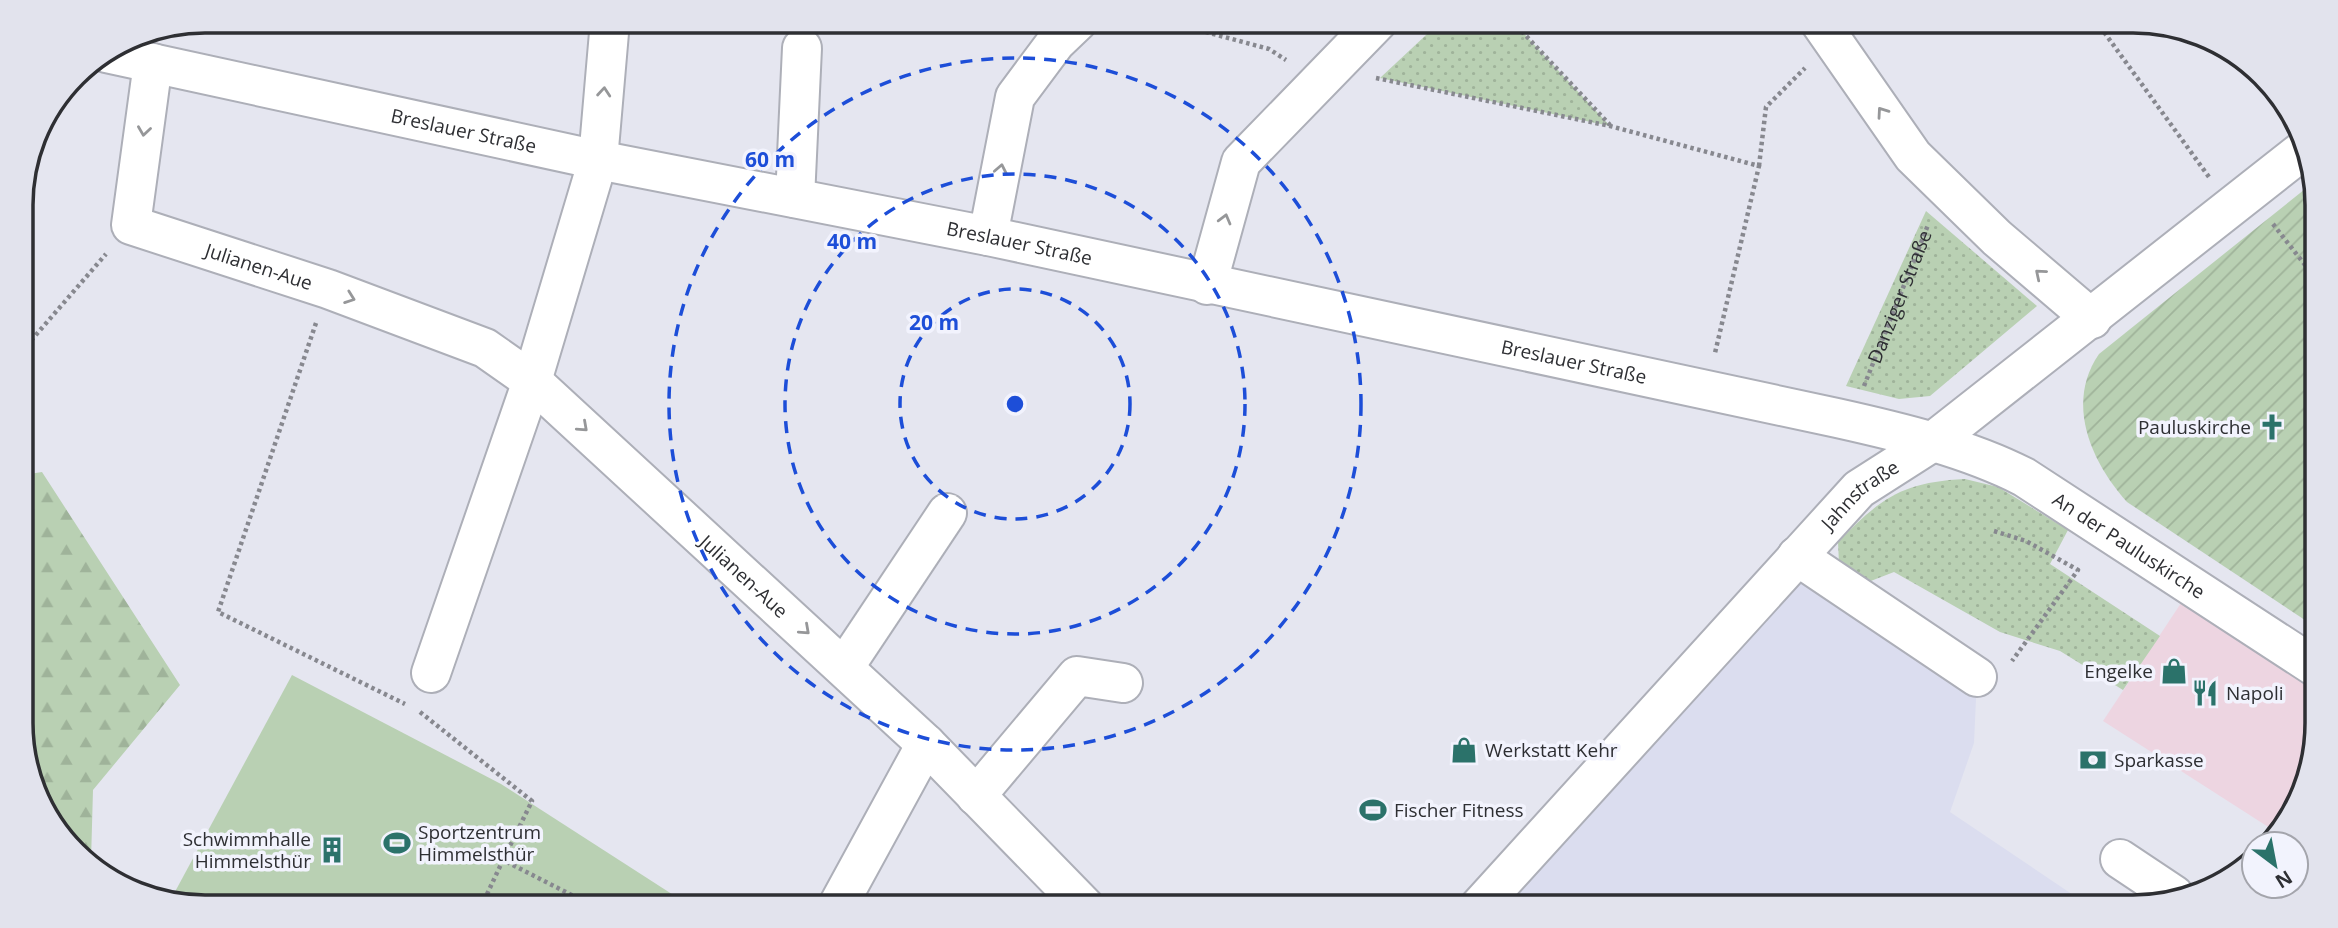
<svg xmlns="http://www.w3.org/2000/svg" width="2338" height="928" font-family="'Open Sans',sans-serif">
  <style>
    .commercial { fill: #edd5e1 }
    .built { fill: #dbddef }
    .grass { fill: url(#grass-dots) }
    .forest { fill: url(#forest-firs) }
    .garden { fill: url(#garden-furrows) }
    .pitch { fill: #b9d0b3 }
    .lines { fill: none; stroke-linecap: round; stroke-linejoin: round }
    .minor-casing { stroke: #adafb8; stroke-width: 42 }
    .path { stroke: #87888f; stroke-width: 4.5; stroke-dasharray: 3.5 3.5; stroke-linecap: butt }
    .minor { stroke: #fff; stroke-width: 38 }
    .oneway { stroke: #969799 }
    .ring { fill: none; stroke: #1d4ed8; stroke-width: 3.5; stroke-dasharray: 12 9 }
    .labels { text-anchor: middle; stroke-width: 7; stroke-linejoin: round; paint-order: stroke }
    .street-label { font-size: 19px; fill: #2e2f33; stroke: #f2f3fd }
    .poi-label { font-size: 19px; fill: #2e2f33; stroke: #f2f3fd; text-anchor: start }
    .rim { fill: none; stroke: #2e2f33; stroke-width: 3.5 }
    .centre { fill: #1d4ed8; stroke: #f2f3fd; stroke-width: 3.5 }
    .ring-label { font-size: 21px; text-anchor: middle; font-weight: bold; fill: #1d4ed8; stroke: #f2f3fd; stroke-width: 7; stroke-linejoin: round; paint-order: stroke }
  </style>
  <defs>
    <pattern id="grass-dots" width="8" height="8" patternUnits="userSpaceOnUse" patternTransform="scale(1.75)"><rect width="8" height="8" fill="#b9d0b3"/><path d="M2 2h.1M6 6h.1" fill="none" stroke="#9fb39a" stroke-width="1.8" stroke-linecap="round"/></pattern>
    <pattern id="forest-firs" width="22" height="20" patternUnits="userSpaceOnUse" patternTransform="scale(1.75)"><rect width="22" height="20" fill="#b9d0b3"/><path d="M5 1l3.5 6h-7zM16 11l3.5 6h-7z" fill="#9fb39a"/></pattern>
    <pattern id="garden-furrows" width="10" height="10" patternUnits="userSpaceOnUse" patternTransform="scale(1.75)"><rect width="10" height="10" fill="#b9d0b3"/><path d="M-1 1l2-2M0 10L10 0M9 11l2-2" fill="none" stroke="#9fb39a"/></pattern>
  </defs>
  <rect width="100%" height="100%" fill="#e5e6f0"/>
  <path class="commercial" d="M2187,594l130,83v45l-10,60 -34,48 -170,-109z"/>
  <path class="built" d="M1797,556l180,121 -3,66 -24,69 141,95h-612z"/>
  <g class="grass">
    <path d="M1441,21h71l98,105 -230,-48z"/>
    <path d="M1926,211l111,95 -107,90 -31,3 -53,-13z"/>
    <path d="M1965,479l33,8 70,43 -18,34 110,72 -37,54 -63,-39 -60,-19 -106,-60 -31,12 -24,-21 -1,-21c43,-44 64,-60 127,-63z"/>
  </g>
  <path class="forest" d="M42,472l138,213 -87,105 -2,71 -24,-17 -43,-86 -1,-283z"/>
  <path class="garden" d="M2315,181l2,447 -190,-126c-36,-40 -62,-99 -28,-148z"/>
  <path class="pitch" d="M292,675l209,109 191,123h-486l-36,-6z"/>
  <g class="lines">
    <g class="minor-casing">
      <g id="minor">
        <path d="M1819,21l94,135 84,82 95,81"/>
        <path id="s2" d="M106,53l492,107 390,76 849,182c63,14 130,30 187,59l293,191"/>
        <path id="s3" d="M153,63l-22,162 197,64 157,59 47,33 394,363"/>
        <path d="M795,198l7,-150"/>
        <path d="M988,236l27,-139 41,-55 22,-21"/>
        <path d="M1207,285l34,-123 137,-141"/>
        <path d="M1797,556l180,121"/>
        <path d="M845,666l102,-153"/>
        <path d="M431,673l101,-292 66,-221 12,-139"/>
        <path d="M976,796l101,-120 46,7"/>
        <path d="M2120,859l54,36"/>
        <path d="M837,907l89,-163 159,163"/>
        <path id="s4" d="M1479,907l380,-418 72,-46 371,-292"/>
      </g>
    </g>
    <g class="path">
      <path d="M1165,21l104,28 17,11"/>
      <path d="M1512,21l98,104"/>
      <path d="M2096,21l113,156"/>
      <path d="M1376,78l234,48 149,40 -44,187"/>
      <path d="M1759,166l7,-59 39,-39"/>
      <path d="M2273,224l36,46"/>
      <path d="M316,323l-98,289 187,92"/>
      <path d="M22,351l84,-97"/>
      <path id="s1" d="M1864,386l64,-161"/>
      <path d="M1994,531l32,10 52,29 -66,91"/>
      <path d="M420,712l112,89 -29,59"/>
      <path d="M481,907l22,-47 92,47"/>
    </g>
    <use href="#minor" class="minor"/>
  </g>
  <defs><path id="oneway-chevron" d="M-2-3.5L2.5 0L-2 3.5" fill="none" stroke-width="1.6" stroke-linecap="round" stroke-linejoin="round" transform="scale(1.75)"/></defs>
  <g class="oneway">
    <use href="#oneway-chevron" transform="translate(604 92) rotate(-85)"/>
    <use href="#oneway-chevron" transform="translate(1882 112) rotate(-125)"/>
    <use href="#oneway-chevron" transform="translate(144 131) rotate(98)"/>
    <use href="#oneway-chevron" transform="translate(1001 169) rotate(-79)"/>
    <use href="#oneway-chevron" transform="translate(1225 219) rotate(-75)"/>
    <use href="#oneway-chevron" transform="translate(2040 274) rotate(-140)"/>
    <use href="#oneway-chevron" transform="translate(350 298) rotate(20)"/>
    <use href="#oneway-chevron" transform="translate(583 427) rotate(42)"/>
    <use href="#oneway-chevron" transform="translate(805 630) rotate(42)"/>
  </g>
  <g class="ring">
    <circle cx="1015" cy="404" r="115"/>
    <circle cx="1015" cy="404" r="230"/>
    <circle cx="1015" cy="404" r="346"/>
  </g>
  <defs>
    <g id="church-bare" transform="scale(2.1)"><path d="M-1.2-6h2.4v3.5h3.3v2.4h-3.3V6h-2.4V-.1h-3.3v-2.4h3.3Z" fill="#2b726a" stroke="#f2f3fd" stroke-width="2.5" paint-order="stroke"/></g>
    <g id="shop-bare" transform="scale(2.1)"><path d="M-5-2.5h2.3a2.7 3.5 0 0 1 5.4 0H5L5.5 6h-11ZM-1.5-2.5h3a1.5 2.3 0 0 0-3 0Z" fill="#2b726a" stroke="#f2f3fd" stroke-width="2.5" paint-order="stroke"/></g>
    <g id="restaurant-bare" transform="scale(2.1)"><path d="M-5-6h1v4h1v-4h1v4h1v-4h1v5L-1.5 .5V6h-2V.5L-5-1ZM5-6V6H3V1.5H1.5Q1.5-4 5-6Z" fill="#2b726a" stroke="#f2f3fd" stroke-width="2.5" paint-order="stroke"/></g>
    <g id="bank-bare" transform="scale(2.1)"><path d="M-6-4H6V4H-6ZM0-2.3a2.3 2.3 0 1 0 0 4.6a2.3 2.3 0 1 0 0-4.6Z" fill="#2b726a" stroke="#f2f3fd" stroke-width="2.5" paint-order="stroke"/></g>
    <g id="stadium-bare" transform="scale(2.1)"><path d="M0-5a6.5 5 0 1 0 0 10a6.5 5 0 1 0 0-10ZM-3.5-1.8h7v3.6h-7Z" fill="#2b726a" stroke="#f2f3fd" stroke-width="2.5" paint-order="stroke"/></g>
    <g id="building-bare" transform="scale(2.1)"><path d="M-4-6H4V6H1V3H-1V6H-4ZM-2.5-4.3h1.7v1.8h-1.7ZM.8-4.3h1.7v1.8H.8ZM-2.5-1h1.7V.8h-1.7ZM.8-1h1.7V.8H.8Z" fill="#2b726a" stroke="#f2f3fd" stroke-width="2.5" paint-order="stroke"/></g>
  </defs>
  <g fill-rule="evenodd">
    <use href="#church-bare" x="2272" y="427"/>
    <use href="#shop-bare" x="2174" y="671"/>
    <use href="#restaurant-bare" x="2205" y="693"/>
    <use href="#shop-bare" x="1464" y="750"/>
    <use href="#bank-bare" x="2093" y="760"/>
    <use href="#stadium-bare" x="1373" y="810"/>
    <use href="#stadium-bare" x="397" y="843"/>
    <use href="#building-bare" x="332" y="850"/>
  </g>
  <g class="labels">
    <g class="street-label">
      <text dy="7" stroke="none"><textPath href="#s2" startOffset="366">Breslauer Straße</textPath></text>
      <text dy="7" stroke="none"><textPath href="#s2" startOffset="933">Breslauer Straße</textPath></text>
      <text dy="7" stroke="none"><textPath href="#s3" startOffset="298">Julianen-Aue</textPath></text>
      <text dy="7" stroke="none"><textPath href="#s1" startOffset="96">Danziger Straße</textPath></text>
      <text dy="7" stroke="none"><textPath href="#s2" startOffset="1500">Breslauer Straße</textPath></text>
      <text dy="7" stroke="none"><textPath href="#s4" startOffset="562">Jahnstraße</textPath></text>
      <text dy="7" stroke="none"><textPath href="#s2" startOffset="2091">An der Pauluskirche</textPath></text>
      <text dy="7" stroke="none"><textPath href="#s3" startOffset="884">Julianen-Aue</textPath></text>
    </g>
    <g class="poi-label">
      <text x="2251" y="434" text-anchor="end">Pauluskirche</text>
      <text x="2153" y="678" text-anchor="end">Engelke</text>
      <text x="2226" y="700">Napoli</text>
      <text x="1485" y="757">Werkstatt Kehr</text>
      <text x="2114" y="767">Sparkasse</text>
      <text x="1394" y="817">Fischer Fitness</text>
      <text x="418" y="839">Sportzentrum<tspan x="418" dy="22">Himmelsthür</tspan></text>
      <text x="311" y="846" text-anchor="end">Schwimmhalle<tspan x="311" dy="22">Himmelsthür</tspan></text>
    </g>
  </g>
  <path d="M0 0H2338V928H0ZM205 33H2133A172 172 0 0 1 2305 205V723A172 172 0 0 1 2133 895H205A172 172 0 0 1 33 723V205A172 172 0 0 1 205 33Z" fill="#e2e3ed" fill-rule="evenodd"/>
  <path class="rim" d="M205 33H2133A172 172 0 0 1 2305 205V723A172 172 0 0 1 2133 895H205A172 172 0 0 1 33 723V205A172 172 0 0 1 205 33Z"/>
  <circle cx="1015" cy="404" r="10" class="centre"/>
  <g class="ring-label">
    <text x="770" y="167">60 m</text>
    <text x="852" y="249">40 m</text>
    <text x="934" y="330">20 m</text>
  </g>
  <g transform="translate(2275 865) rotate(148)"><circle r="33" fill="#f2f3fd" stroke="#a4a5ac" stroke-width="2"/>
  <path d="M0-5L12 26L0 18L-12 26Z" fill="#2b726a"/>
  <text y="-10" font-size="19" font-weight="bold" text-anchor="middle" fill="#2e2f33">N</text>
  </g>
</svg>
